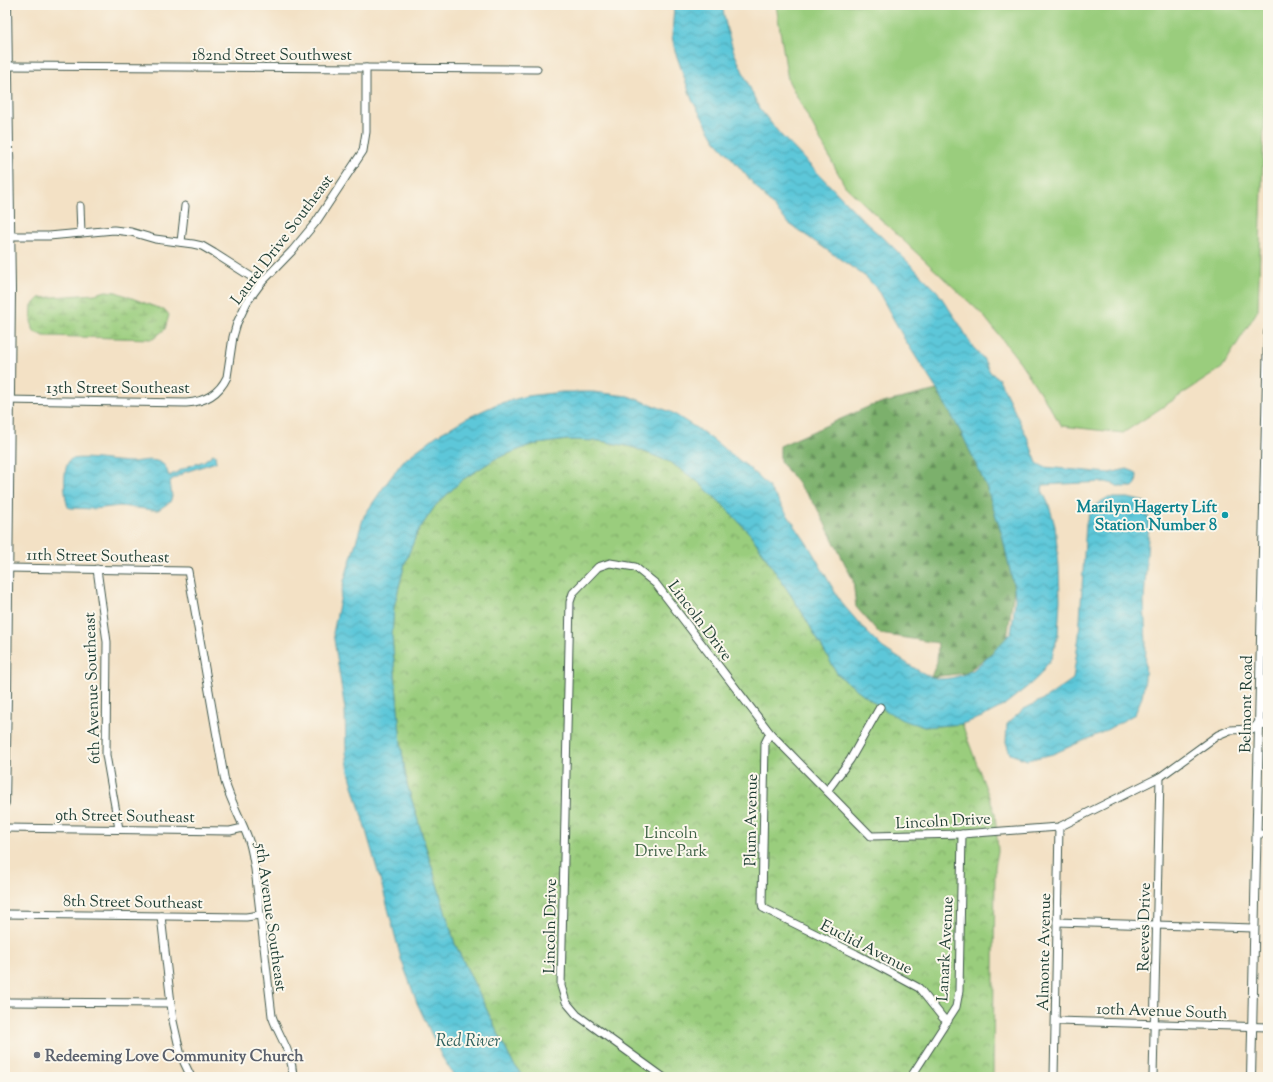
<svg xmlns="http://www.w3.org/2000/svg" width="1273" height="1082" font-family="'Sorts Mill Goudy',serif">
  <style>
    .grass { fill: #9acd7d; stroke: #5c8558 }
    .forest { fill: url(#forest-firs); stroke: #4d7650 }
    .wetland { fill: url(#wetland-marsh); stroke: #5c8558 }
    .park { fill: url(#park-crowns); stroke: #5c8558 }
    .water { fill: url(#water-waves); stroke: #3e8286 }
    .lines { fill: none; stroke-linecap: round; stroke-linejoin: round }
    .minor-casing { stroke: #3f564a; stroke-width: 9 }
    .tertiary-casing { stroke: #3f564a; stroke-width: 10 }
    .minor { stroke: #fff; stroke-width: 7 }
    .tertiary { stroke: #fff; stroke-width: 8 }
    .culture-dot { fill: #0f9aa8; stroke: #fbf7ec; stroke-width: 1.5 }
    .worship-dot { fill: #6b7280; stroke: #fbf7ec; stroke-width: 1.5 }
    .labels { text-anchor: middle; stroke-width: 4; stroke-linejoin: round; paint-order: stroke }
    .street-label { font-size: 16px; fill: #1f3d34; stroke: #fbf7ec }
    .culture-label { font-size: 16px; font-weight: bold; fill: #0d838f; stroke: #fbf7ec; text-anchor: end }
    .park-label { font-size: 16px; fill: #3e6146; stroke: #fbf7ec }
    .worship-label { font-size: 16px; font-weight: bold; fill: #5b616d; stroke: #fbf7ec; text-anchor: start }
    .water-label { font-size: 17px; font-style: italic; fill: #2e605d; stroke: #fbf7ec }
  </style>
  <defs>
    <pattern id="forest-firs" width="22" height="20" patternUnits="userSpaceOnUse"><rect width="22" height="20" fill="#7bb06c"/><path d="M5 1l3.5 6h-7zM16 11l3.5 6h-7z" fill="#64905a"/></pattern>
    <pattern id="wetland-marsh" width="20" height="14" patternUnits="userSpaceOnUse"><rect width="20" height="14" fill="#9acd7d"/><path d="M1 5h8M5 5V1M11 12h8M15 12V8" fill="none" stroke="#7da867"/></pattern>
    <pattern id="park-crowns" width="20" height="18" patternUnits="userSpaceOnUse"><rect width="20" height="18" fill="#9acd7d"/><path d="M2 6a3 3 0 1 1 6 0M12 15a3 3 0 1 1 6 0" fill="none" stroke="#7da867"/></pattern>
    <pattern id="water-waves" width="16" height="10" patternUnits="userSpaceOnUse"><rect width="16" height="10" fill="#5dc7d9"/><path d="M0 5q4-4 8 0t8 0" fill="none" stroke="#4ca3b1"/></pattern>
  </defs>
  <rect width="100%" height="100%" fill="#fbf7ec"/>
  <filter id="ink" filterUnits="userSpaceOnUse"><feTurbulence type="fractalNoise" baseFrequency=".025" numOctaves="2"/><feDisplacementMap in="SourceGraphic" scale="8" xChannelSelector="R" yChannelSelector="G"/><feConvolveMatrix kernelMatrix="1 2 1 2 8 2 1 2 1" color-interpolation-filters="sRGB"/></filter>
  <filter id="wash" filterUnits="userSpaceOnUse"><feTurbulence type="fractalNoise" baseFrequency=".012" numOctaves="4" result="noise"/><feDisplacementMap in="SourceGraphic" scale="16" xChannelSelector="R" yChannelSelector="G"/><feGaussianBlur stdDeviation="0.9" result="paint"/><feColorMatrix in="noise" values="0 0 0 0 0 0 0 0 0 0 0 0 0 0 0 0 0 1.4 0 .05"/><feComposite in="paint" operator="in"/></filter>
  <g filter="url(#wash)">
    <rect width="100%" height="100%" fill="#f3e1c5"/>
    <path class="grass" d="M776,5h492l-10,305 -36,58 -99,65 -61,-7 -42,-64 -37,-47 -138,-129 -57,-106z"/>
    <path class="forest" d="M937,390l25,44 24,52 16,49 12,53 -7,51 -13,12 -28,22 -35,4 6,-15 1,-19 -58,-9 -24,-27 -3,-27 -37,-74 -36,-45v-15l90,-40z"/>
    <path class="wetland" d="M106,291l10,1 50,19 3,4 -4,14 -12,10 -109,-3 -10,-4 -3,-11 1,-16 7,-7 56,-4z"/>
    <path class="park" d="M567,440l34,1 31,6 38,15 27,19 26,24 28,30 49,74 38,66 42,32 44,20 38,-3 33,89 3,38 -3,16 -2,210h-470l-12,-17 -56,-116 -48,-160 -6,-39 -9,-109 2,-29 11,-44 12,-30 18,-27 27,-26 33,-21 36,-14z"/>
    <g class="water">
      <path d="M674,5h48l5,25 7,22 25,56 20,25 88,91 23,20 47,47 23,34 13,22 10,11 7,14 9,7 29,60 9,24 7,4 65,6 18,-4 8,3 2,3 -1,9 -3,3h-14l-5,-3 -9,-2 -62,3 -1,5 7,15 6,21 4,40 1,34 -2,35 -6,22 -13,19 -12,11 -24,19 -21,11 -20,7 -38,3 -22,-7 -22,-13 -42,-32 -38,-66 -49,-74 -28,-30 -26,-24 -27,-19 -38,-15 -31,-6 -34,-1 -36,5 -36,14 -33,21 -27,26 -18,27 -12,30 -11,44 -2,29 9,109 6,39 48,160 56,116 12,17h-68l-13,-20 -25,-54 -16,-44 -17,-66 -35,-121 -3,-20 -1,-42 -12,-77 11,-52 20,-65 21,-31 18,-24 33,-25 29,-17 32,-15 30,-8 35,-4h31l35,4 43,16 33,21 44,34 20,19 42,62 30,53 24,28 19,19 36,23 12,6 10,2 10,-1 12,-3 10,-5 21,-19 17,-18 2,-13 2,-21 -1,-11 -12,-53 -16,-49 -24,-52 -25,-44 -32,-50 -28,-51 -11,-12 -78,-54 -26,-29 -33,-39 -14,-15 -23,-40 -17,-49 -3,-15z"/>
      <path d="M213,454l2,1 1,7 -31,10 -15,9 2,16 -2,5 -12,8h-5l-33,-4 -26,3 -23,-1 -3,-1c-4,-10 -6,-42 3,-48 20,-3 41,3 62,3 9,-1 20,-4 28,1 5,2 6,8 8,13l20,-10 15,-5z"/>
      <path d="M1107,498h21l17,4 4,19 -5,81 2,41 -1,36 -3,18 -7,17 -34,19 -48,21 -26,6 -17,-6 -4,-12 1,-18 17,-15 22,-11 27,-19 6,-43 7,-113 6,-16z"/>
    </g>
  </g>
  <g filter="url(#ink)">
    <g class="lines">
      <g class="minor-casing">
        <g id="minor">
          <path d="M8,66l529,3"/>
          <path d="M80,206l1,27"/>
          <path d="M10,236h39l65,-6 17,2 24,7 38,5 9,2 12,7 47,30"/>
          <path d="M181,242l4,-36"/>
          <path d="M5,400l181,3c18,-1 33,-9 41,-26l6,-40 4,-14 10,-21 14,-19 31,-32 24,-29 47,-71 3,-19v-64"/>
          <path d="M8,568l180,3 37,211c6,20 16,37 23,56 4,10 5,21 7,31l17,147c8,23 20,35 21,61"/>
          <path d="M97,569l10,73 -1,113 13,74"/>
          <path d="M770,733l-5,10 -3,160 1,5 93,46 63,34 24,30 5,3"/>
          <path d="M827,791l23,-31 30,-53"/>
          <path d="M5,828l225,3 13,-3"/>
          <path d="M1256,834h12"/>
          <path d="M5,914l241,3 14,-2"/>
          <path d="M161,916l12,105 8,35 10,21"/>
          <path d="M1057,922l197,6"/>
          <path d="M5,1002l166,1"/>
          <path d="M1056,1021l212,6"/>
          <path d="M663,1077l-86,-62 -11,-13 -5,-16 9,-384 3,-9 25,-26 12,-4 25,4 21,17 114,149 101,103 91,-2 97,-7 101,-50 58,-42 12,-5 22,-1 6,-5"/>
          <path d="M911,1077l45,-70 3,-16 3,-157"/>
          <path d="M1054,1077l5,-250"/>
          <path d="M1153,1077l7,-300"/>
        </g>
      </g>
      <g class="tertiary-casing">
        <g id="tertiary">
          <path d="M1258,724l10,1"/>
          <path d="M5,803l2,-108 4,-405 -4,-285"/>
          <path d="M1251,1077l17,-745"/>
        </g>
      </g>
      <use href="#minor" class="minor"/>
      <use href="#tertiary" class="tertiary"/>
    </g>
  </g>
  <circle class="culture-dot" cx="1225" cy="515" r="4"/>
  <circle class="worship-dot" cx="37" cy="1055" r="4"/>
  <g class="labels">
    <g class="street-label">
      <text x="272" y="60">182nd Street Southwest</text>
      <text transform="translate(281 239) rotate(-53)" y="6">Laurel Drive Southeast</text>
      <text x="118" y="393">13th Street Southeast</text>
      <text transform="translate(98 555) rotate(1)" y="6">11th Street Southeast</text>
      <text transform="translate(701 620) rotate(53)" y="6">Lincoln Drive</text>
      <text transform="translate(91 688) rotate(-92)" y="6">6th Avenue Southeast</text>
      <text transform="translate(1245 704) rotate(-89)" y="6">Belmont Road</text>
      <text transform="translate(125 815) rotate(1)" y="6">9th Street Southeast</text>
      <text transform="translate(750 820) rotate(-89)" y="6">Plum Avenue</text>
      <text transform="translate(943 820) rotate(-3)" y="6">Lincoln Drive</text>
      <text transform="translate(133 901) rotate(1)" y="6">8th Street Southeast</text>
      <text transform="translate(272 917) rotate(82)" y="6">5th Avenue Southeast</text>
      <text transform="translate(549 926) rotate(-89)" y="6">Lincoln Drive</text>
      <text transform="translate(1143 927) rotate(-89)" y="6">Reeves Drive</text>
      <text transform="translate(867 946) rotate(27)" y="6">Euclid Avenue</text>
      <text transform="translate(944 949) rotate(-87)" y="6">Lanark Avenue</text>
      <text transform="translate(1043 952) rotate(-89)" y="6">Almonte Avenue</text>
      <text transform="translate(1162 1010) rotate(2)" y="6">10th Avenue South</text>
    </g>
    <g class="culture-label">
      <text x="1217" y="512">Marilyn Hagerty Lift<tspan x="1217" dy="18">Station Number 8</tspan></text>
    </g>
    <g class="park-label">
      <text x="671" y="838">Lincoln<tspan x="671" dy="18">Drive Park</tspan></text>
    </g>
    <g class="worship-label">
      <text x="45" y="1061">Redeeming Love Community Church</text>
    </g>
    <g class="water-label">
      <text x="468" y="1046">Red River</text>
    </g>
  </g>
  <rect width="1273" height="1082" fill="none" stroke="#fbf7ec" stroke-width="20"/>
</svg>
